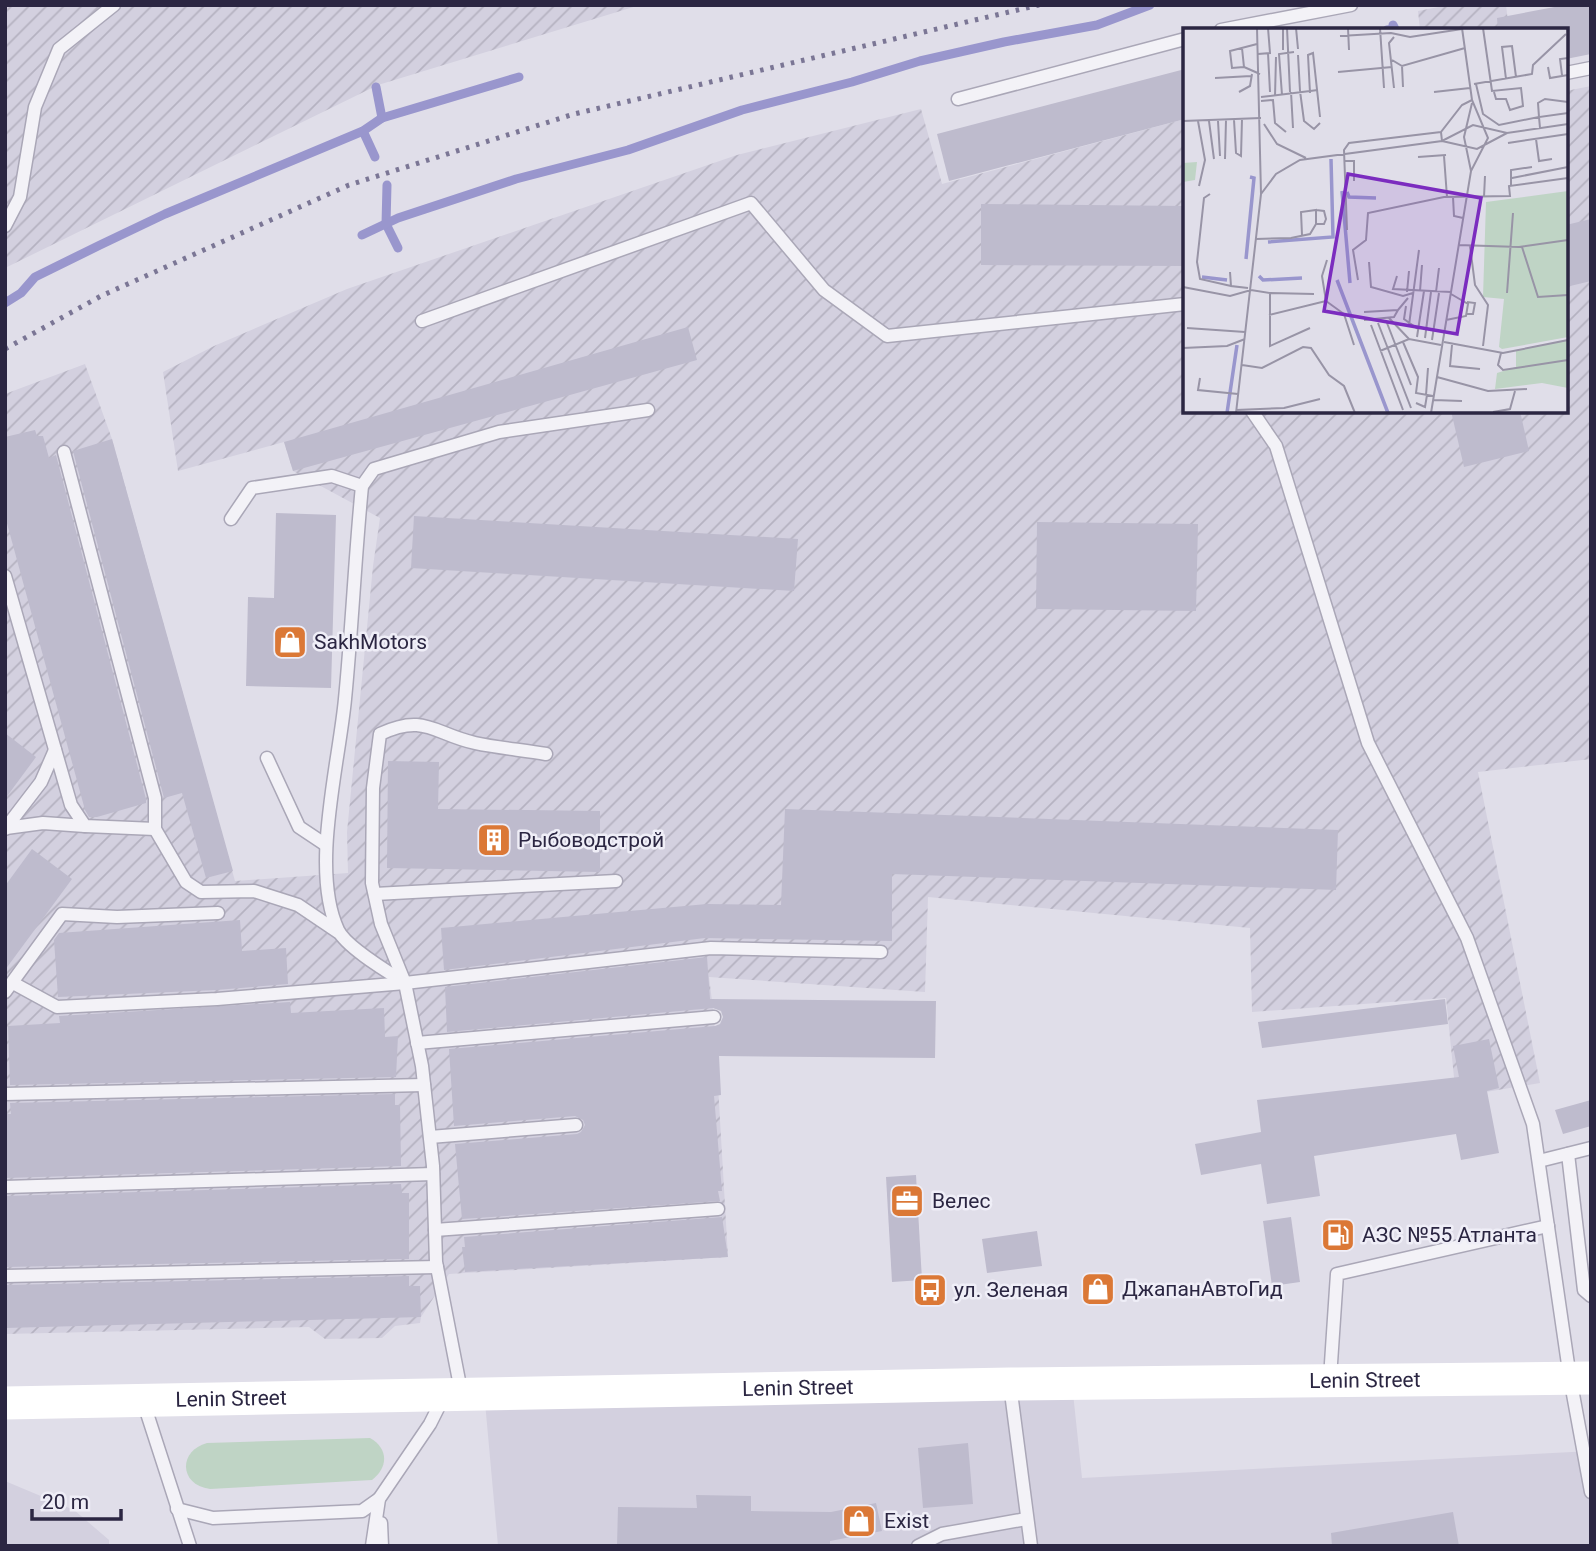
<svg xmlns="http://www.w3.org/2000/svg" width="1596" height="1551" font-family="Roboto,sans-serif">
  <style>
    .built { fill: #d3d0df }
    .industrial { fill: url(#industrial-furrows) }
    .green { fill: #bfd4c5 }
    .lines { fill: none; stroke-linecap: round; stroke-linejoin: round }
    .stream { stroke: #9996cd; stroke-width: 9 }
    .building { fill: #bebbcd }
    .service-casing { stroke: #aaa7b7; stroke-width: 15 }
    .service { stroke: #f3f2f7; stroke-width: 12 }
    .secondary { stroke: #fff; stroke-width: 33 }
    .rail { stroke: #7b7695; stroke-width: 5; stroke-dasharray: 3.5 7; stroke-linecap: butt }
    .labels { text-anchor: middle; stroke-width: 5; stroke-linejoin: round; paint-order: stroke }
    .poi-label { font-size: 21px; fill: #2b2642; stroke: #efeef7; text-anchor: start }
    .street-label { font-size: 21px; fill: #2b2642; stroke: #efeef7 }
    .inset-river { fill: none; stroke: #9996cd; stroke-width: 3.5 }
    .inset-road { fill: none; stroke: #9894a6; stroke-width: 2 }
    .view { fill: #7b2cbf; fill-opacity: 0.15; stroke: #7b2cbf; stroke-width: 3.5 }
    .inset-edge { fill: none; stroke: #2b2642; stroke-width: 3.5 }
  </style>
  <defs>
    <pattern id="industrial-furrows" width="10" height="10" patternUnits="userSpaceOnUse" patternTransform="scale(1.75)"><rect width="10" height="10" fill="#d3d0df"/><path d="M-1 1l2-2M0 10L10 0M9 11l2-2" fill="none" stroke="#b5b2c1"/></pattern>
  </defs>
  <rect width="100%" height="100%" fill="#e0dee9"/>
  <g class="built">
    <path d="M1071,1374l11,104 509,-27v95h-1093l-14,-155z"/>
    <path d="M5,1481l69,29 35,30v6h-104z"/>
  </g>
  <g class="industrial">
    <path d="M5,5h635l-262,80 -373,183z"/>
    <path d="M1449,5h57l3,25h-89l-2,-19z"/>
    <path d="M1591,86v673l-113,13 62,311 -84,14 -10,-99 -194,14 -2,-84 -322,-31 -3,95 -216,-15 5,40 14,240 -279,17 -28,43 -1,6 -25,3 -13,12 -57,1 -16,-12 -304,7v-940l80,-30 27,75 123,442 113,-8 -1,-41 26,-266 7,-48 -87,-47 -9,-29 -106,29 -15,-99 51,-26 133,-57 390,-134 184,-46 21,75 243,-65v292h381v-320z"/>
  </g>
  <path class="green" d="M370,1438c18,10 19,29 2,42l-162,9c-31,-4 -32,-38 -3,-46z"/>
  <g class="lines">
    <g class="stream">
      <path d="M1387,30l8,-1 -2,-4"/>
      <path d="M382,118l137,-41"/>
      <path d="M363,131l12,26"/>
      <path d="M387,185l-1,39 12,24"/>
      <path d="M362,235l36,-17 118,-39 112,-29 114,-40 110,-28 68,-21 84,-19 93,-17 53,-20"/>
      <path d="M5,303l16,-10 14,-16 65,-32 65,-31 198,-83 19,-13 -6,-31"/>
    </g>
  </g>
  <g class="building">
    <path d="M1565,5h26v49l-25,5v-29h-68l-1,-12z"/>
    <path d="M1185,69v50l-236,62 -12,-47z"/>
    <path d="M981,204l204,2v60l-204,-1z"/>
    <path d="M1591,219v62l-25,6v-62z"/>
    <path d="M688,327l9,33 -404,111 -9,-29z"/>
    <path d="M1451,411h69l9,40 -65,16z"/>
    <path d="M35,430l2,6h6l6,22 7,-3 90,344v4l-49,14h-8l-4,-7 -80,-294v-79z"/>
    <path d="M112,439l121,432 -27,7 -24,-85 -18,5 -91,-347z"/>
    <path d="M276,513l60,2 -5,173 -85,-2 2,-89 26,1z"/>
    <path d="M414,516l384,23 -4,52 -383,-23z"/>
    <path d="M1037,522l161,2 -2,87 -160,-2z"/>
    <path d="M5,733l31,24 -31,42z"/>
    <path d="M388,761l51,1 -1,47 162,2v61l-213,-4z"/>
    <path d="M785,809l553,21 -2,60 -444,-16v67l-187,-3 -261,32 -3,-42 266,-24 74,1z"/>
    <path d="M32,849l40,30 -67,91v-84z"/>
    <path d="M240,920l2,31 44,-3 2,36 -72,6 -158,7 -4,-57 5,-7z"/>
    <path d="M707,957l3,42 226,2 -1,57 -216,-2 2,39 -7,1 8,95h-4l2,10 -258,18 -7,-75 122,-10 4,-2 4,-7 -2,-5 -8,-4 -121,10 -5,-77 266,-23 5,-2 3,-7 -2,-6 -8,-3 -266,24 -2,-45z"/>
    <path d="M1445,999l3,25 -186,24 -4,-26z"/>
    <path d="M290,1002l1,11 93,-5 1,29 13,-1 -2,41 -386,8 -2,-59 52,-3 -1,-7z"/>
    <path d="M1489,1039l10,49 -12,3 12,62 -38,7 -5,-26 -142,22 6,40 -53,8 -6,-40 -60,11 -6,-31 66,-12 -4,-32 202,-23 -6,-31z"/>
    <path d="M395,1094v11h5l1,61 -396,12v-64h6l-1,-11z"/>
    <path d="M1591,1100v26l-28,8 -8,-24z"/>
    <path d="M916,1175l6,105 -30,2 -6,-105z"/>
    <path d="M401,1184l1,9h7v66l-404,8v-71z"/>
    <path d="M722,1217l6,40 -263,15 -3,-25h3l-1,-10z"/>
    <path d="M1291,1217l9,65 -28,4 -9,-65z"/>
    <path d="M1037,1231l5,35 -55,7 -5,-34z"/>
    <path d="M409,1276v10h11l1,31 -416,11v-43z"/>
    <path d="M968,1443l5,61 -50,4 -5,-60z"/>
    <path d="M696,1495l55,1v15l80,1 45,-9 6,28 -52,10v5h-213l1,-39 79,1z"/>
    <path d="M1453,1512l6,34h-127l-1,-13z"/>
  </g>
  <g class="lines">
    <g class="service-casing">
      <g id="service">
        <path d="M1221,30l130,-25"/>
        <path d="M1566,73l25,-5"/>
        <path d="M958,99l227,-60"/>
        <path d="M5,226l15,-29 15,-90 24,-58 55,-44"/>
        <path d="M422,321l329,-118 73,87 63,46 298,-32"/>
        <path d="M1252,411l24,35 92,297 99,195 66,186 37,254 21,114"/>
        <path d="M64,452l91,346v31l31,53 15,10 53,-1 44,14 40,27"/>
        <path d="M231,519l21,-31 80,-12 30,10"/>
        <path d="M5,576l66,229 14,21 70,3"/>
        <path d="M267,758l32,69 27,18"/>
        <path d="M6,828l37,-5 42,3"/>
        <path d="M5,829l36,-47 14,-32"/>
        <path d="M375,894l241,-13"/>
        <path d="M404,982c-16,-10 -58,-35 -66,-52 -28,-60 1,-166 7,-231 7,-71 10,-142 17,-213l12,-17 125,-37 149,-22"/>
        <path d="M13,983l44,24 160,-8 188,-16 306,-35 170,4"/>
        <path d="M5,992l57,-78 55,3 101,-4"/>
        <path d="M417,1043l297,-26"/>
        <path d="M5,1094l419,-9"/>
        <path d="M430,1137l146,-12"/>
        <path d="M1568,1154l16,136 7,6"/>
        <path d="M1539,1161l52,-13"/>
        <path d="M5,1187l428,-13"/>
        <path d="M435,1230l283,-21"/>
        <path d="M5,1276l432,-9"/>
        <path d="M1330,1378l7,-104 211,-48"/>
        <path d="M1010,1385l21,161"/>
        <path d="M461,1391l-25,-129 -3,-96 -11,-100 -17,-83 -24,-59 -9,-41 1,-95 7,-54c45,-21 54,0 95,9 23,5 48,7 71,11"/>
        <path d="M143,1401l47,145"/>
        <path d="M177,1509l36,9 149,-7 17,-12"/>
        <path d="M381,1523l1,23"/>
        <path d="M372,1546l7,-47 51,-75 13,-26"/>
        <path d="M918,1546l24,-12 84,-15"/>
      </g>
    </g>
    <use href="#service" class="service"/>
    <path class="secondary" id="s1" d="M5,1403l1005,-19 581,-6"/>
    <path class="rail" d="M5,349l96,-53 248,-111 225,-71 465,-109"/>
  </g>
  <defs>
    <g id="shop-square" transform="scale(1.75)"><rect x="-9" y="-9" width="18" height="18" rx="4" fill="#db7836" stroke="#efeef7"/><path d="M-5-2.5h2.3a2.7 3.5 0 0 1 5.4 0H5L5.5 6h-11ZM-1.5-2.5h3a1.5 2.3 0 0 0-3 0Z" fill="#fff"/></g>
    <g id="building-square" transform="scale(1.75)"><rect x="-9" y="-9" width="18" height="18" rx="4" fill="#db7836" stroke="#efeef7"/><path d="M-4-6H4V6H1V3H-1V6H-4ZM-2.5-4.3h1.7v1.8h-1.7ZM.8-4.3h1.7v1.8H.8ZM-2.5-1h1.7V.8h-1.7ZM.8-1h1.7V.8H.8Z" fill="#fff"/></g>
    <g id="office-square" transform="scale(1.75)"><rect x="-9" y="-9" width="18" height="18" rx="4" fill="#db7836" stroke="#efeef7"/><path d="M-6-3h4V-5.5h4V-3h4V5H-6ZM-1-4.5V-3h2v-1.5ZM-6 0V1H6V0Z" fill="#fff"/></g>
    <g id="fuel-square" transform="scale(1.75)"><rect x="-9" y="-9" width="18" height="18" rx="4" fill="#db7836" stroke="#efeef7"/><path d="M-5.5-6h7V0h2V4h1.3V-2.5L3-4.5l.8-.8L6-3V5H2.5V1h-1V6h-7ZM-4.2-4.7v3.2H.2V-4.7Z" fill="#fff"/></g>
    <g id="bus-square" transform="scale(1.75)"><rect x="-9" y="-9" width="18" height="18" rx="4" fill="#db7836" stroke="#efeef7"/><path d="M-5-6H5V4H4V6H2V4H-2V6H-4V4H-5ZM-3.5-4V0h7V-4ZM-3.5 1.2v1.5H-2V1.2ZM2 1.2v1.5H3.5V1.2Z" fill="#fff"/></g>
  </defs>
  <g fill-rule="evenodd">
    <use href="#shop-square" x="290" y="642"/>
    <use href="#building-square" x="494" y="840"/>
    <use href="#office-square" x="907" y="1201"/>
    <use href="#fuel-square" x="1338" y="1235"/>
    <use href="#shop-square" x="1098" y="1289"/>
    <use href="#bus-square" x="930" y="1290"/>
    <use href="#shop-square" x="859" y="1521"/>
  </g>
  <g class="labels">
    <g class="poi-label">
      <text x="314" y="649">SakhMotors</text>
      <text x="518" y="847">Рыбоводстрой</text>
      <text x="932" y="1208">Велес</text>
      <text x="1362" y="1242">АЗС №55 Атланта</text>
      <text x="1122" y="1296">ДжапанАвтоГид</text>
      <text x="954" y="1297">ул. Зеленая</text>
      <text x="884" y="1528">Exist</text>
    </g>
    <g class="street-label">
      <text dy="7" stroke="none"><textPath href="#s1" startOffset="1360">Lenin Street</textPath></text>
      <text dy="7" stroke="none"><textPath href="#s1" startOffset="793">Lenin Street</textPath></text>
      <text dy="7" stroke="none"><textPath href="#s1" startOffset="226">Lenin Street</textPath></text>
    </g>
  </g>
  <g transform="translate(1183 28)">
    <rect width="385" height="385" fill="#e0dee9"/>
    <path d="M14,134l-2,18 -12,2v-19z" fill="#bfd4c5"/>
    <path d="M385,312v48l-26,-5 -47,6 2,-16 19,-6v-17z" fill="#bfd4c5"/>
    <path d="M385,163v146l-66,12 -3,-2 5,-48 -21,-2 3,-95z" fill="#bfd4c5"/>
    <path class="inset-river" d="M159,163l8,92M164,164l2,5 27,1M85,214l65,-5 -2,-78M63,231l8,-81 -4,-1M76,248l4,4 39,-2M19,249l25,3M154,252l51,133M44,385l10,-68"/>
    <path class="inset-road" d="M104,0l3,64M113,0l2,21M165,0l1,22M197,0l4,60M300,0l9,63 29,-3 2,18 -13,4 -4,-11h-10l-2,-7M157,8l51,-3 19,4 52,-8M59,20l2,19 16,7M100,22v-22M85,25l2,39M75,26l12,-1 -2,-25M115,27l2,36M209,32l10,6 63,-18M219,38l1,21M61,39l-12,1 -2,-17 27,-7M365,39l2,11 18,-3M155,44l54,-5M379,47l-2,-16 8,-1M32,50l36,-2M323,51l-4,-32 10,-1 4,31M291,56l58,-10 1,-9 33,-31M293,56l7,30 16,11 40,-8 -1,-14 7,-4 23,3M211,60l-5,-45 5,-6M117,63l4,30 10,8 6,-6M56,64l11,-6 2,-12M108,64l2,36M251,64l36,-4M127,65l-2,-38 5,-2 7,64M99,67l-3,-41 15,-2M92,68l1,-39M78,69l57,-7M78,73l12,-1 2,23 11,9M51,92l2,33 5,3 1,-37M0,93l78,-3M15,93l7,39 -6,26M26,93l5,38M35,93l2,35M81,96l13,20 29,14M357,100l-1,-11 29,-4M353,111l3,22 13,-2M259,113l-1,-9 21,-27 10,-5M259,113l35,8 30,-16M325,115l60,-9M261,128l3,41M235,129l28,-2M42,131l1,-39M162,133h9v20M288,143l-7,-34 8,-34M329,150l56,-11M328,157v-15l21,-3M27,166l-6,4 -7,64 3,17 31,7M78,166l15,-20 24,-14 142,-19 31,-16 34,8 61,-9M270,169l1,19 9,2M301,169l1,-21M133,182l8,1 2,8 -2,5h-8M164,202l-3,-80 5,-7 92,-11M73,211l35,-1 19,-4 6,-10v-14l-15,2 1,23M275,217l61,2 49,-7M287,218l5,39 13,20 -5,41M339,219l16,50 30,-2M186,234l2,25 32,9 10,-3M47,244l1,14 17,2M214,248l-4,13 58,3M175,252l-5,-30 13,-10 2,-27 76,-16 66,-1 -1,-10 59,-8M0,259l47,9 21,-6 19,3v53l40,-18M237,263l2,-26M224,264l2,-21M253,264l3,-24M87,265l44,1M324,265l6,-80M143,273l18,13 10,31M223,278l-2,13 14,10M181,284l34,-2 10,-12M283,286h7l2,-11 -8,-1M86,287l57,-14 -4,-25 5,-16M206,290l20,21M181,292l30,-3 4,-7M263,292l20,-4 2,-12 -17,-10M195,295l33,85M204,295l24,62M188,297l32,85M226,297l10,-75M4,300l58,4M234,309l7,-46M242,310l6,-46M249,312l7,-47M220,314l15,35 -2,16 17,3M261,314l59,11 65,-13M269,317l-2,21 30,3M0,320l44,-2 18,-7M197,323l29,-12 32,6M318,325l-3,12 5,5 65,-10M59,337l20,3 41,-21 8,1 18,27 15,11 11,27M254,349l51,14 39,-2M17,350l-2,12 40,4M243,367l2,-27M251,372l28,1M233,375l9,4 2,-12M53,382l48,-2 36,-9M310,384l17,-3 5,-18M53,385l25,-219 -4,-166M248,385l40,-242 17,-33 -16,-38 -10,-72"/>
    <path class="view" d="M165,146l133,24 -24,136 -133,-23z"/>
    <rect width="385" height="385" class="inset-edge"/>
  </g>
  <rect width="1596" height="1551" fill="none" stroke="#2b2642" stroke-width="14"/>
  <path d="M32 1509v10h89v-10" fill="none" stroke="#2b2642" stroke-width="3.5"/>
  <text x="42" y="1509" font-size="21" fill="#2b2642" stroke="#efeef7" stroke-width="5" paint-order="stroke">20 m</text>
</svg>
